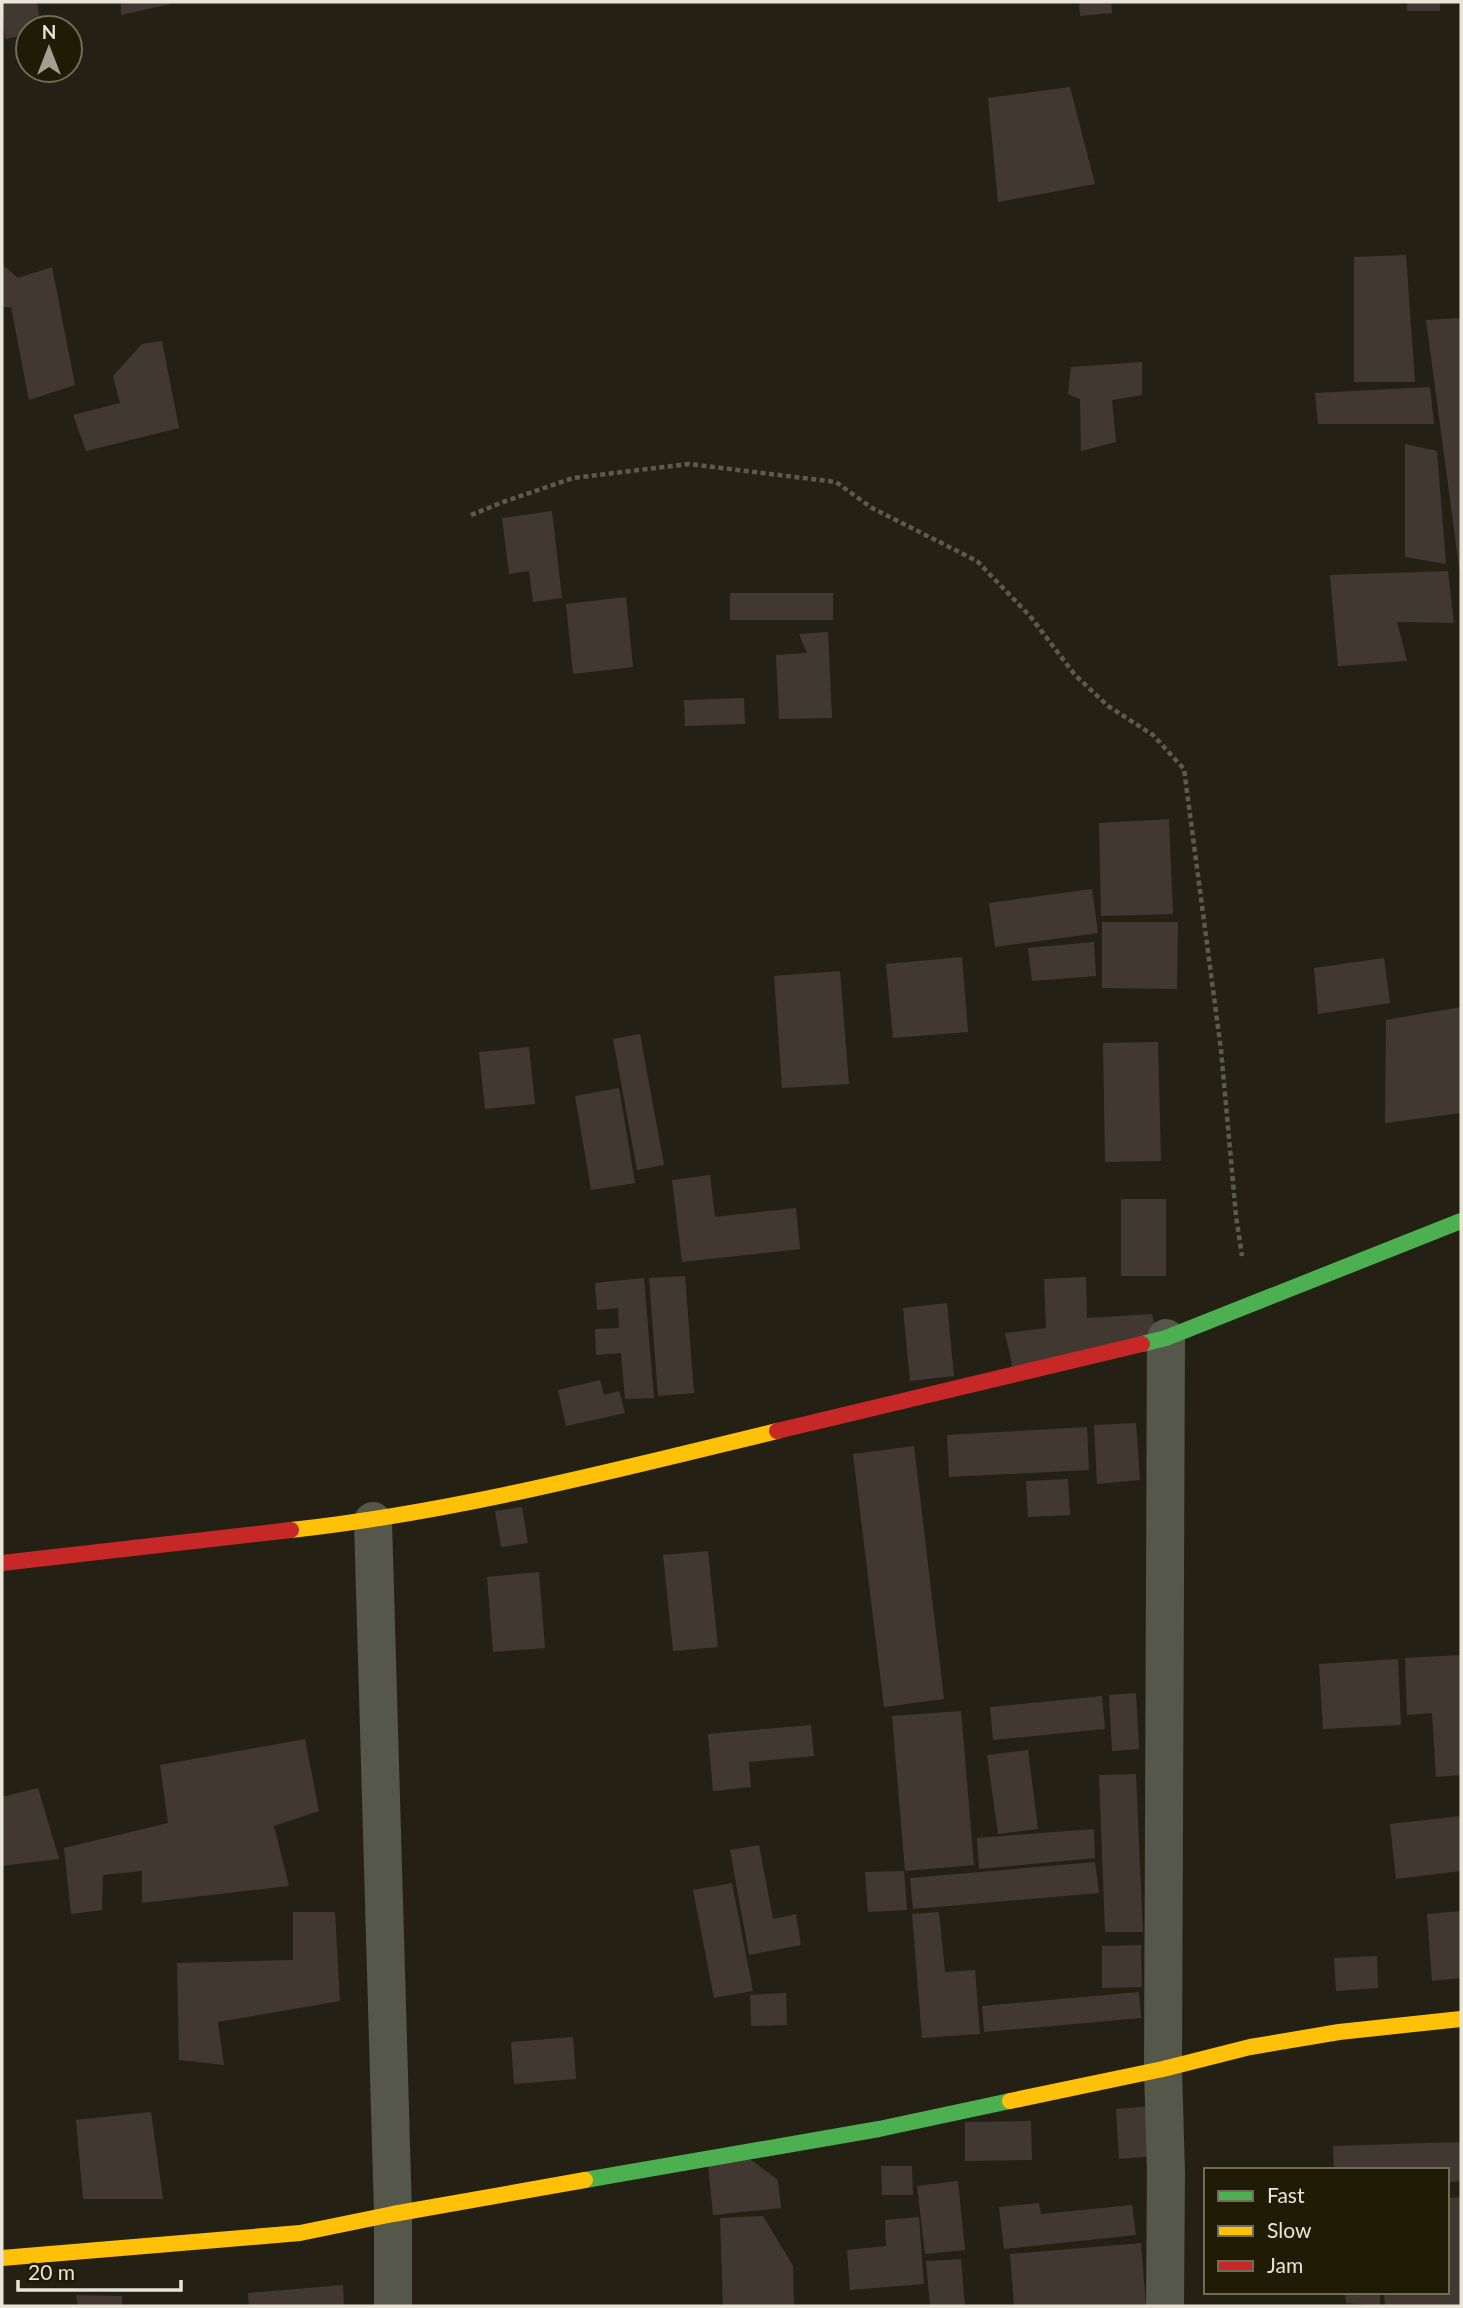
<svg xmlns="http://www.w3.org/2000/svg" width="1463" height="2308" font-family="Lato,sans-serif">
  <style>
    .building { fill: #413931 }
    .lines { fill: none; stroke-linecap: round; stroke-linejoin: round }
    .path { stroke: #5a5b50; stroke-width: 4.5; stroke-dasharray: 5 3.5; stroke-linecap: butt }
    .street { stroke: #54574a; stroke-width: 38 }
    .fast { stroke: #4caf50; stroke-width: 16 }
    .slow { stroke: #ffc107; stroke-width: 16 }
    .jam { stroke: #c62828; stroke-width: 16 }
  </style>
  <rect width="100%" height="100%" fill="#242114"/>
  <g class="building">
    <path d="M2,2h35l4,26h-13v6l-23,5z"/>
    <path d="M121,2h49v2l-49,11z"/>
    <path d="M1079,2h32l1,11 -32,3z"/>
    <rect x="1407" y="2" width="33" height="9"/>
    <path d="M1070,87l25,97 -97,18 -10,-104z"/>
    <path d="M1406,255l9,127h-61v-125z"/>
    <path d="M2,264l16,14 34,-11 23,118 -46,15 -18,-93h-9z"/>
    <path d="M1461,318v256h-1l-34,-254z"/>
    <path d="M162,341l17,87 -93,23 -13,-36 47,-12 -7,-27 29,-32z"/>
    <path d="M1142,362v33l-30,5 4,42 -35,9 -1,-52 -12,-5 3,-27z"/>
    <path d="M1430,387l4,37h-116l-3,-31z"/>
    <path d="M1405,444l32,7 9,113 -41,-7z"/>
    <path d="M552,511l10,87 -29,4 -4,-31 -20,3 -7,-56z"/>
    <path d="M1448,571l6,52 -57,-1 10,39 -69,5 -8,-91z"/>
    <rect x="730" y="593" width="103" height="27"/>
    <path d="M626,597l7,70 -60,7 -7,-70z"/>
    <path d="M828,632l4,86 -53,1 -3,-64 31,-2 -8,-19z"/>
    <path d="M744,698l1,26 -60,2 -1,-26z"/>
    <path d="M1169,819l4,95 -72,2 -2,-93z"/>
    <path d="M1092,889l6,44 -103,14 -6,-44z"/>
    <path d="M1102,922h76l-1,67 -75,-1z"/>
    <path d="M1094,942l2,34 -64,5 -4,-33z"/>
    <path d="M962,957l6,75 -75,6 -7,-74z"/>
    <path d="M1384,958l6,45 -72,11 -4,-46z"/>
    <path d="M840,971l9,113 -67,4 -8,-112z"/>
    <path d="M1461,1007v106l-76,10 1,-103z"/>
    <path d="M640,1034l24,131 -27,5 -24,-131z"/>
    <path d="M1158,1042l3,119 -56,1 -2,-119z"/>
    <path d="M529,1047l6,57 -50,5 -6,-57z"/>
    <path d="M619,1088l16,95 -44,7 -16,-94z"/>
    <path d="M710,1175l5,42 81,-9 4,41 -118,13 -10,-82z"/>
    <rect x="1121" y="1199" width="45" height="77"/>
    <path d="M685,1276l9,117 -36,3 -9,-118z"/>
    <path d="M1086,1277l1,41 65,-4 4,19 -143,36 -8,-36 41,-5 -2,-49z"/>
    <path d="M644,1278l10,120 -29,1 -4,-46 -25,2 -1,-26 24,-1 -1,-20 -21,2 -2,-27z"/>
    <path d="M947,1303l7,73 -44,5 -7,-73z"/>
    <path d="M600,1380l4,15 15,-4 6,22 -59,13 -8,-36z"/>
    <path d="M1136,1423l4,57 -43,4 -3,-59z"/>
    <path d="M1087,1427l2,43 -140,7 -2,-42z"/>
    <path d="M914,1446l30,253 -60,8 -31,-253z"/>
    <path d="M1068,1479l2,36 -42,2 -2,-36z"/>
    <path d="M522,1507l6,36 -27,4 -6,-36z"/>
    <path d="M708,1551l10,96 -45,4 -10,-96z"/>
    <path d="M539,1572l6,76 -52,4 -6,-75z"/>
    <path d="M1461,1655v120l-25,2 -4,-64 -25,2 -2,-57z"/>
    <path d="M1398,1659l3,66 -78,4 -4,-65z"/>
    <path d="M1136,1693l3,56 -27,2 -3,-56z"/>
    <path d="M1102,1696l3,33 -112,11 -3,-33z"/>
    <path d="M961,1711l13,154 -69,6 -13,-155z"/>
    <path d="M811,1725l3,31 -65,6 2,25 -38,4 -5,-57z"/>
    <path d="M305,1739l14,72 -45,15 15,60 -147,17v-32l-39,4 -1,35 -31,4 -7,-66 104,-25 -8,-58z"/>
    <path d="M1028,1750l10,79 -40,5 -11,-79z"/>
    <path d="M1136,1774l7,158h-38l-6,-157z"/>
    <path d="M38,1788l21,71 -57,7v-69z"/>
    <path d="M1461,1816v55l-65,8 -6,-55z"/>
    <path d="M1094,1829l1,29 -116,11 -2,-31z"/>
    <path d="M759,1845l14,74 23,-5 5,31 -52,10 -19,-105z"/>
    <path d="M1095,1862l4,31 -186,16 -3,-31z"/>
    <path d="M904,1871l3,39 -39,2 -3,-40z"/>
    <path d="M732,1883l21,108 -39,7 -21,-108z"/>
    <path d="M1461,1911v67l-29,3 -5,-67z"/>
    <path d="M293,1912h42l5,89 -122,21 6,43 -45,-5 -2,-97 116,-3z"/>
    <path d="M939,1912l6,60 30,-2 5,64 -58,4 -10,-124z"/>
    <path d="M1141,1945l1,42 -40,1v-42z"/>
    <path d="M1377,1956l1,32 -42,3 -2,-33z"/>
    <path d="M1139,1992l2,26 -157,14 -2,-26z"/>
    <path d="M786,1993l1,32 -36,1 -1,-31z"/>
    <path d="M573,2037l3,42 -62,5 -3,-42z"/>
    <path d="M1154,2106l4,50 -39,3 -3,-50z"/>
    <path d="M151,2112l12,87h-80l-7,-79z"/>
    <path d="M1031,2121l1,39 -67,1v-39z"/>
    <path d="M1461,2142v39l-14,1v-12h-113l-1,-24z"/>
    <path d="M750,2159l28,21 3,28 -68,7 -5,-51z"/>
    <path d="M881,2166h31l1,29h-31z"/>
    <path d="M958,2181l7,69 -40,4 -8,-68z"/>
    <path d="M1461,2197v109h-76l-1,-14h63v-94z"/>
    <path d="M1039,2203l2,11 91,-9 4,30 -132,14 -5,-42z"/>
    <path d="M763,2216l30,50 1,40h-71l-3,-88z"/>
    <path d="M919,2217l5,67 -74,6 -3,-40 39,-4 -1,-26z"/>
    <path d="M1141,2243l5,63h-132l-4,-52z"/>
    <path d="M961,2259l4,47h-35l-4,-45z"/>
    <path d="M343,2285l1,21h-95l-1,-13z"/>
    <path d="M1345,2292h35v14l-34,-3z"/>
    <path d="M76,2295l46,1v10h-44z"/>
  </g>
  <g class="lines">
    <path class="path" d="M471,515l32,-13 70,-24 116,-14 147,18 36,26 105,53 53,55 45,59 33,31 45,29 31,34 37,281 15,166 6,40"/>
    <g class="street">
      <path d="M373,1521l20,693v92"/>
      <path d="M1165,2306l1,-133 -3,-104 3,-731"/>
    </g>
    <g class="fast">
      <path d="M1142,1344l24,-6 295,-117"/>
      <path d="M585,2180l294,-51 131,-28"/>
    </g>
    <g class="slow">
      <path d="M291,1530c164,-18 325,-60 486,-99"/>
      <path d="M1010,2101l153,-32 87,-22 89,-15 122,-13"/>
      <path d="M2,2258l298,-25 93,-19 192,-34"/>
    </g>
    <g class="jam">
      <path d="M777,1431l365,-87"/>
      <path d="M2,1563l289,-33"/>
    </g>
  </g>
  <rect width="1463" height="2308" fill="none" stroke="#e8e5d8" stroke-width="7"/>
  <rect x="1204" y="2168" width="245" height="126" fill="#201b05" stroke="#706c59" stroke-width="2"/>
  <rect x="1218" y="2191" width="35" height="10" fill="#4caf50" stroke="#706c59" stroke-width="2"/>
  <text x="1267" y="2203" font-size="21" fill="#e8e5d8">Fast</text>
  <rect x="1218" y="2226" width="35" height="10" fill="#ffc107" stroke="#706c59" stroke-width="2"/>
  <text x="1267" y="2238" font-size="21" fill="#e8e5d8">Slow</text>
  <rect x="1218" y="2261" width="35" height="10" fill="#c62828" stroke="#706c59" stroke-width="2"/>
  <text x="1267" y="2273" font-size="21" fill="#e8e5d8">Jam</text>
  <g transform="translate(49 49)"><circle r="33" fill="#201b05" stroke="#706c59" stroke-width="2"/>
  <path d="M0-5L12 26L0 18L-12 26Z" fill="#a3a093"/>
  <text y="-10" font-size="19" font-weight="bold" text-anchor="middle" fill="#e8e5d8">N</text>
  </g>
  <path d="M18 2280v10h163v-10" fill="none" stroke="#e8e5d8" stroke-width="3.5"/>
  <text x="28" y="2280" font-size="21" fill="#e8e5d8" stroke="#201b05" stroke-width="5" paint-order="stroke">20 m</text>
</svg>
